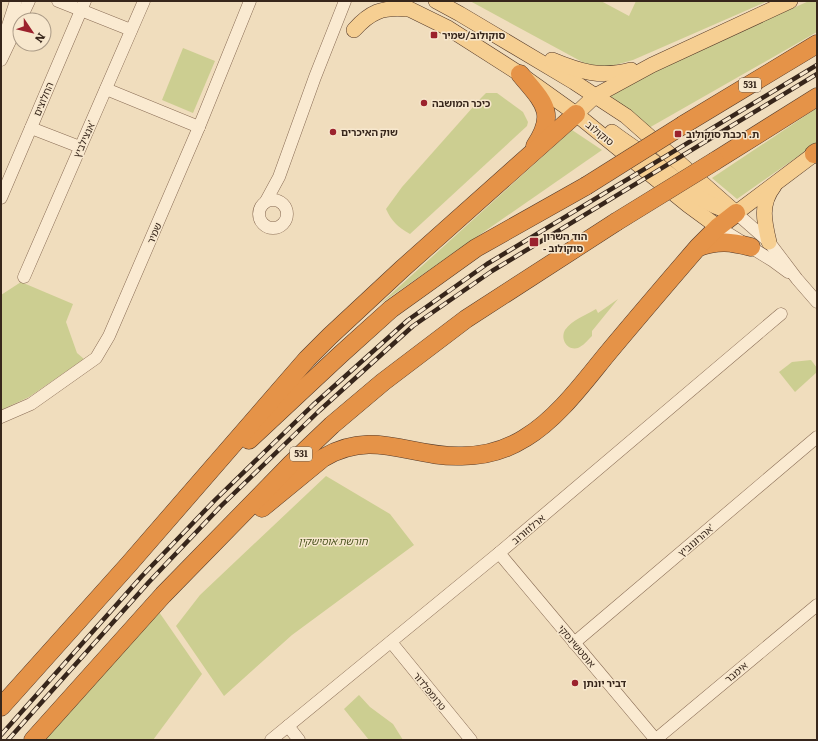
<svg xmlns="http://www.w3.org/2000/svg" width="818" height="741" font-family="Literata,'Noto Sans Hebrew',serif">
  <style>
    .green { fill: #ccce91 }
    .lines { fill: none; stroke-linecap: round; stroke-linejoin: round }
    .minor-casing { stroke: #896c55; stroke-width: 13 }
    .major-casing { stroke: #563b2a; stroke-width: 16 }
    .highway-casing { stroke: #563b2a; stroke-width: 19 }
    .minor { stroke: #faead1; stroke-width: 12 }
    .major { stroke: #f6cf92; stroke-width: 15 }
    .highway { stroke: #e59348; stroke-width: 18 }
    .rail-casing { stroke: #37261b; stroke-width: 4.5 }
    .rail { stroke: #f7e7cd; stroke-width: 3; stroke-dasharray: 9; stroke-linecap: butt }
    .highway-bridge-casing { stroke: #563b2a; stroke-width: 19; stroke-linecap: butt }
    .highway-bridge { stroke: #e59348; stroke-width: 18 }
    .poi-dot { fill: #9b222d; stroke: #f7e7cd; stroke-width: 1.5 }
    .labels { text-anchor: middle; stroke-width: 3; stroke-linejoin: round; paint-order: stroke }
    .shield { fill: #f7e7cd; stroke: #716050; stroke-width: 1 }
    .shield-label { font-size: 9px; font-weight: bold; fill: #37261b }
    .poi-label { font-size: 10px; font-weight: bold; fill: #37261b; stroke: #f7e7cd; text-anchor: start }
    .street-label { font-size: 10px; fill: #37261b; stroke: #f7e7cd }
    .park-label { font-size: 10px; font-style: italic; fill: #4c5520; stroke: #f7e7cd }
  </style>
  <rect width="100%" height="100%" fill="#f0ddbd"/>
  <g class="green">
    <path d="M470,1h131l28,15 7,-15h132l-135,59 -25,7 -22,-3z"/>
    <path d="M809,1h8v31l-170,97 -39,-31 43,-27z"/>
    <path d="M183,48l32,13 -22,52 -31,-13z"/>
    <path d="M486,93h11l26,19 5,10 -1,4 -117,108c-12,-7 -18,-12 -24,-25l16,-22 79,-89z"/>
    <path d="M817,108v35l-80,56 -25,-21z"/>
    <path d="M572,130l30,20 -222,154z"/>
    <path d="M21,282l52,22 -7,18 11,31 7,6 -55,38 -28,13v-115z"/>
    <path d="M618,299l-26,32v5c-4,4 -9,10 -14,12 -11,3 -18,-9 -13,-18 7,-10 21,-15 31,-21l2,4z"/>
    <path d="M811,360l6,8v4l-22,20 -16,-20 13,-10z"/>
    <path d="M326,476l64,38 24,31 -122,90 -68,61 -48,-70 24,-31z"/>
    <path d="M159,612l43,62 -49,66h-108z"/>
    <path d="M359,695l11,12 23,17 10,16h-34l-25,-31z"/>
  </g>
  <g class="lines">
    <g class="minor-casing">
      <g id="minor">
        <path d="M58,1l73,29"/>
        <path d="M20,20l9,-19"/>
        <path d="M1,47l15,-46"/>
        <path d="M1,60l19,-40"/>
        <path d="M106,89l93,38"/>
        <path d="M31,128l49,19"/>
        <path d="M1,198l84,-197"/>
        <circle cx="273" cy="214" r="14"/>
        <path d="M266,201l13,-24 36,-100 30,-76"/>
        <path d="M736,213l33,29 28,37 20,23"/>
        <path d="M718,227l55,34 15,11"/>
        <path d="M24,277l120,-276"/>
        <path d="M1,417l30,-13 65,-46 13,-22 90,-209 51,-126"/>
        <path d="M499,553l157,187"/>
        <path d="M391,642l80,98"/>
        <path d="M574,643l243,-206"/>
        <path d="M288,726l11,14"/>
        <path d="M271,740l228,-187 282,-239"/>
        <path d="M655,740l162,-135"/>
      </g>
    </g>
    <g class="major-casing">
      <g id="major">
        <path d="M393,1l55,27 72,46 56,40 112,91 30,22"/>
        <path d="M436,1l24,13 114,68 52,34 110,97"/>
        <path d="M354,30c16,-18 28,-23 52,-21"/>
        <path d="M552,60c29,12 48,18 79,10"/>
        <path d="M576,114l19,-18 57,-31 138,-64"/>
        <path d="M612,132c13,10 26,18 38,27 24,17 51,46 79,52"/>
        <path d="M736,213l81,-61"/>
        <path d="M769,242c-5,-21 -9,-38 5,-56"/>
      </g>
    </g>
    <g class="highway-casing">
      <g id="highway">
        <path d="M520,74c22,27 38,38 15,72"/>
        <path d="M683,125l134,-81"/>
        <path d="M814,154l3,-2"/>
        <path d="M715,161l102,-64"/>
        <path d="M699,247c20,-7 32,-5 52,0"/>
        <path d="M249,440l91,-85 51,-46 85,-61 110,-62"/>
        <path d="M262,508l61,-50c51,-30 87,0 139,-2 22,0 44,-6 63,-18 32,-19 59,-56 82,-84 30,-36 60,-71 91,-107l20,-20 18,-14"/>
        <path d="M1,707l128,-143 178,-205 23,-23 72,-67 174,-155"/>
        <path d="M33,740l130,-145 128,-131 41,-39 51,-43 83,-63 150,-97"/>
      </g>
    </g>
    <use href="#minor" class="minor"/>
    <use href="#major" class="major"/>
    <use href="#highway" class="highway"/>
    <g class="rail-casing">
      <g id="rail">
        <path d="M1,735l141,-159 73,-76 98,-95 95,-85 79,-56 330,-199"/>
        <path d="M8,740l141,-158 72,-76 98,-95 94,-85 79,-55 325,-197"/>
      </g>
    </g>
    <use href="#rail" class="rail"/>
    <g class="highway-bridge-casing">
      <g id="highway-bridge">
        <path d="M586,186l97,-61"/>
        <path d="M616,222l99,-61"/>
      </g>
    </g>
    <use href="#highway-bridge" class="highway-bridge"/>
  </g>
  <g class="poi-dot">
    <rect x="430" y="31" width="8" height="8" rx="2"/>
    <circle cx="424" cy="103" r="4"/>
    <circle cx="333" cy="132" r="4"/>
    <rect x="674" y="130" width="8" height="8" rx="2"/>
    <rect x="529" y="237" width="10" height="10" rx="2"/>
    <circle cx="575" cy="683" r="4"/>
  </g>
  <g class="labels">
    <g class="shield">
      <rect x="739" y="78" width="22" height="14" rx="3"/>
      <rect x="290" y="447" width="22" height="14" rx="3"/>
    </g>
    <g class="shield-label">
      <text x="750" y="88">531</text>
      <text x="301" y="457">531</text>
    </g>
    <g class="poi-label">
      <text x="442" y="39">סוקולוב/שמיר</text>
      <text x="432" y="107">כיכר המושבה</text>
      <text x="341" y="136">שוק האיכרים</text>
      <text x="686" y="138">ת. רכבת סוקולוב</text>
      <text x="543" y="240">הוד השרון<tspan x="543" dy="12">- סוקולוב</tspan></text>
      <text x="583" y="687">דביר יונתן</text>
    </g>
    <g class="street-label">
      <text transform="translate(43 99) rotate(-67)" y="4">החלוצים</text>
      <text transform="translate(600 133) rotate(39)" y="4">סוקולוב</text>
      <text transform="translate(84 139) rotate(-66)" y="4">אנצילביץ'</text>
      <text transform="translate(154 233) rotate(-67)" y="4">שמיר</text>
      <text transform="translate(528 529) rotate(-40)" y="4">ארלוזורוב</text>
      <text transform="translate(696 540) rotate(-40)" y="4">אהרונוביץ'</text>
      <text transform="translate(577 646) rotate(50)" y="4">אוסטשינסקי</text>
      <text transform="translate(736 672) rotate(-40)" y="4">אימבר</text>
      <text transform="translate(430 691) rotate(51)" y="4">טרומפלדור</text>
    </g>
    <g class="park-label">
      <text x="333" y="545">חורשת אוסישקין</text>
    </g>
  </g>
  <rect width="818" height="741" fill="none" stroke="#37261b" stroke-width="4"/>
  <g transform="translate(32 32) rotate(125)"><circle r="19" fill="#f7e7cd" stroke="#aa9a86"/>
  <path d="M0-3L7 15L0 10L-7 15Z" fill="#9b222d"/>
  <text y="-6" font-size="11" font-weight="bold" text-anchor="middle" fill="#37261b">N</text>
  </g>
</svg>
